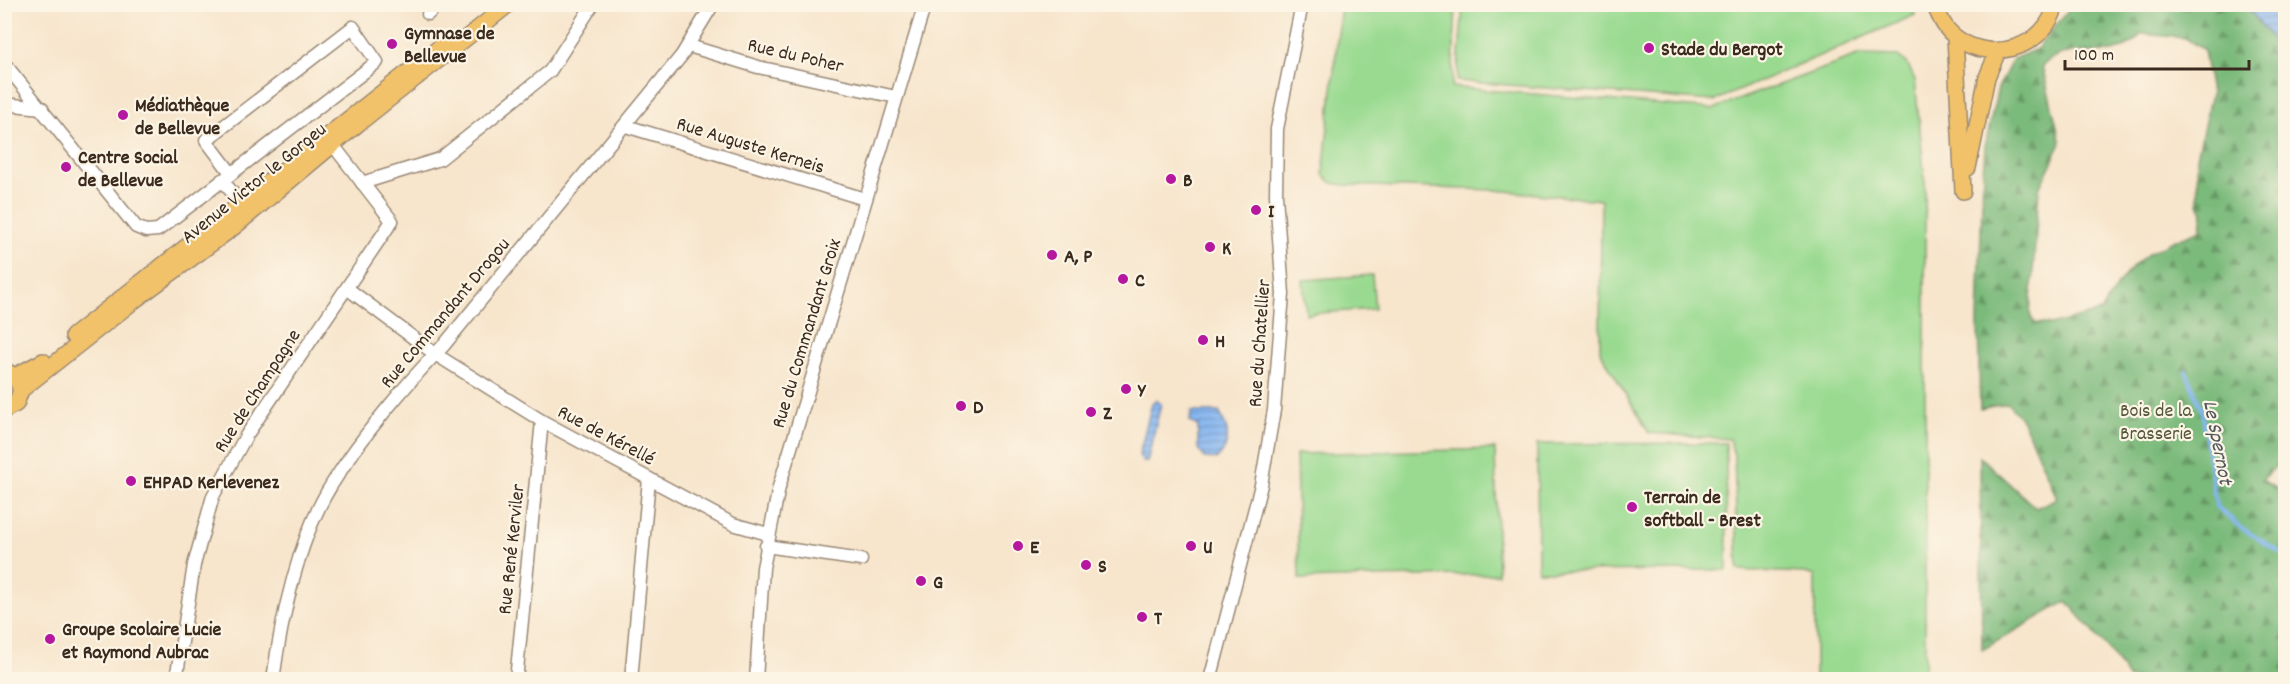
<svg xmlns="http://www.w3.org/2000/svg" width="2290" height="684" font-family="Dekko,sans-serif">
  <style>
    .grass { fill: #99da90; stroke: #6a8257; stroke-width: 1.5 }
    .forest { fill: url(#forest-firs); stroke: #5a724c; stroke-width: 1.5; fill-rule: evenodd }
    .water { fill: url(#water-rules); stroke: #607088; stroke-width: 1.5 }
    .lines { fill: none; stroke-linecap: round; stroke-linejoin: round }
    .stream { stroke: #85b6f1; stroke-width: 4 }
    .minor-casing { stroke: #998875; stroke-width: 15 }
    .major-casing { stroke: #998875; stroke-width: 18 }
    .minor { stroke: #fff; stroke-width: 12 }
    .major { stroke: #f2c26a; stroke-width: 15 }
    .poi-dot { fill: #b5179e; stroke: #fcf5e5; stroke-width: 2 }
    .labels { text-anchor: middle; stroke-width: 4.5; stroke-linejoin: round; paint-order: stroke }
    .poi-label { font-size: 20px; font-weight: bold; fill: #3b2a1e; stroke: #fcf5e5; text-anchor: start }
    .street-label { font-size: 20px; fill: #3b2a1e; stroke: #fcf5e5 }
    .park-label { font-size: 20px; fill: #52563a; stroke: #fcf5e5 }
    .water-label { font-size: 21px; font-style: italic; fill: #51545d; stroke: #fcf5e5 }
  </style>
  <defs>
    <pattern id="forest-firs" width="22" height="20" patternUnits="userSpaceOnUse" patternTransform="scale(1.5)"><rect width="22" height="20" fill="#7aba7a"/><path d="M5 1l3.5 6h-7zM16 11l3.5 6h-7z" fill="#659763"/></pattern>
    <pattern id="water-rules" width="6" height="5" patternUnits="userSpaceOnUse" patternTransform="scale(1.5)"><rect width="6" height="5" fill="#85b6f1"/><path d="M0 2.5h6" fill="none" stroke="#6e94c3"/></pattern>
  </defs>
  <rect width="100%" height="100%" fill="#fcf5e5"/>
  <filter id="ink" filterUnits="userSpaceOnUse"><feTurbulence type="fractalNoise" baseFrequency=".0167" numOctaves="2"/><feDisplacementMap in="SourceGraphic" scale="12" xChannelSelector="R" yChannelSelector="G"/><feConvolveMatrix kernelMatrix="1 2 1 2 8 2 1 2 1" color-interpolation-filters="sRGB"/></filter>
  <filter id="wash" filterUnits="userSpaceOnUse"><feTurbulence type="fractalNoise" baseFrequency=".008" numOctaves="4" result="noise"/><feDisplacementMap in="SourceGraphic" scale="24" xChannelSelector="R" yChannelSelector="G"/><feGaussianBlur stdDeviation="1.35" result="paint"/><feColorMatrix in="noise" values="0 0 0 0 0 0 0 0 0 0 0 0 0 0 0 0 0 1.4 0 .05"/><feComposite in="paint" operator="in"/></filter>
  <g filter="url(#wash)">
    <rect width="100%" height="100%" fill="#f7e5cc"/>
    <g class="grass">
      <path d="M1341,5h115l-4,82 261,22 147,-54 38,1 9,7 8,17 10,102v497h-110v-103l-10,-3 -67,-3 -4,-115 -5,-16 -80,-6 -49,-82 1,-151 -107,-10 -149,-5 -13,-2 -9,-8z"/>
      <path d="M1913,5l2,10 -201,86 -257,-20 6,-76z"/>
      <path d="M1372,275l3,34 -69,5 -3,-34z"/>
      <path d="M1726,443l1,127 -189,1 -1,-127z"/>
      <path d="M1495,449l3,125 -199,5 -3,-125z"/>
    </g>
    <path class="forest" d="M2073,4l173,1 23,30 9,20 3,-30 -2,-20h6v452l-23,23 23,14v185h-156l-21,-30 -41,-48 -85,49 -2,-193 56,51 21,-10 -34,-77 -16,-18 -27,6 -2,-88 5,-147 2,-28 13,-58 15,-29 24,-10zM2142,34l43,4 19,12 7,44 -14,63 1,46 5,9 -2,18c-53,20 -72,30 -99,81l-51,14 -16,-2 -5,-9 9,-125 22,-46 -19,-77c27,-25 51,-7 81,-18 7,-2 14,-10 19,-14z"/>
    <g class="water">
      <path d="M2246,5h33l4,47 -2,3h-3l-9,-20z"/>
      <path d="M1156,400l5,4 -14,58h-4l-4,-7 13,-52z"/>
      <path d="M1191,412h28c10,17 13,32 -2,47l-12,-1 -7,-9v-23l-8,-4z"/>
    </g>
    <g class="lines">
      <path class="stream" d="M2186,371l16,39 14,96 25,22 45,28"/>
    </g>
  </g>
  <g filter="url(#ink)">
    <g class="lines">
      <g class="minor-casing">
        <g id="minor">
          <path d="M428,14l6,-6 -2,-4"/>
          <path d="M689,46l69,21 138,30"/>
          <path d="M4,63l132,164 10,4 12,-1 219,-168 -24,-35 -147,113 25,33"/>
          <path d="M4,104l38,4"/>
          <path d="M626,126l239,73"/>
          <path d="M222,180l18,22"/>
          <path d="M362,183l78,-24 110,-88 43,-67"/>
          <path d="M348,289l87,65 107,67 191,103 35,10"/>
          <path d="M766,546l95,14"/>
          <path d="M176,680l18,-115 19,-69 33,-60 146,-215 -59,-76"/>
          <path d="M273,680c8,-61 26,-144 59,-196 29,-47 74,-100 112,-139l238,-290 31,-51"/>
          <path d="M516,680l26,-259"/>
          <path d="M631,680l18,-201"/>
          <path d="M756,680l7,-112 16,-81 146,-483"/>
          <path d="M1210,680l51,-195 13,-75 9,-116 -7,-99 1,-66 25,-125"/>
        </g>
      </g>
      <g class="major-casing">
        <g id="major">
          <path d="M1934,4c6,14 11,26 24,35 34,24 88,9 98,-35"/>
          <path d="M1955,37l8,154"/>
          <path d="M1968,168l19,-91 11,-26"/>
          <path d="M73,336l372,-293"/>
          <path d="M4,370l11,6 6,14 -5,14 -12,6"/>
          <path d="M15,376l28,-15"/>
          <path d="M21,390l114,-90 99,-73 125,-104 150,-119"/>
        </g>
      </g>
      <use href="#minor" class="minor"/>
      <use href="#major" class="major"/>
    </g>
  </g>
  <g class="poi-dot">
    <circle cx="392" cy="44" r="6"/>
    <circle cx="1649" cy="48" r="6"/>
    <circle cx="123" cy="115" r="6"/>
    <circle cx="66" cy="167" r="6"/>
    <circle cx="1171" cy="179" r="6"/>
    <circle cx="1256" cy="210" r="6"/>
    <circle cx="1210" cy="247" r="6"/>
    <circle cx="1052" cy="255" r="6"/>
    <circle cx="1123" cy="279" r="6"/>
    <circle cx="1203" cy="340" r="6"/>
    <circle cx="1126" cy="389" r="6"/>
    <circle cx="961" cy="406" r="6"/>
    <circle cx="1091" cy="412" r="6"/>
    <circle cx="131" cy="481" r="6"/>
    <circle cx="1632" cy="507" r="6"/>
    <circle cx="1018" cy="546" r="6"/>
    <circle cx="1191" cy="546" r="6"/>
    <circle cx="1086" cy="565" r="6"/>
    <circle cx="921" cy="581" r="6"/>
    <circle cx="1142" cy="617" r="6"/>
    <circle cx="50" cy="639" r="6"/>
  </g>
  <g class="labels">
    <g class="poi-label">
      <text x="404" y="39">Gymnase de<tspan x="404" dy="23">Bellevue</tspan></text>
      <text x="1661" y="55">Stade du Bergot</text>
      <text x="135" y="111">Médiathèque<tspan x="135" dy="23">de Bellevue</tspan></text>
      <text x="78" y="163">Centre Social<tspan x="78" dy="23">de Bellevue</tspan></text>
      <text x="1183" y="186">B</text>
      <text x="1268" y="217">I</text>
      <text x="1222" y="254">K</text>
      <text x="1064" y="262">A, P</text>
      <text x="1135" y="286">C</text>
      <text x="1215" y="347">H</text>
      <text x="1138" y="396">Y</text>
      <text x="973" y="413">D</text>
      <text x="1103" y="419">Z</text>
      <text x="143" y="488">EHPAD Kerlevenez</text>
      <text x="1644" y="503">Terrain de<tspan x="1644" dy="23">softball - Brest</tspan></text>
      <text x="1030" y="553">E</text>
      <text x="1203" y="553">U</text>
      <text x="1098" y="572">S</text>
      <text x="933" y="588">G</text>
      <text x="1154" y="624">T</text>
      <text x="62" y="635">Groupe Scolaire Lucie<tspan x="62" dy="23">et Raymond Aubrac</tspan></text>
    </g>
    <g class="street-label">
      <text transform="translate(796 54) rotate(13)" y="7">Rue du Poher</text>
      <text transform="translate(751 144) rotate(17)" y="7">Rue Auguste Kerneis</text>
      <text transform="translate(253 182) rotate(-39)" y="7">Avenue Victor le Gorgeu</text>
      <text transform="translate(444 312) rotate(-50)" y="7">Rue Commandant Drogou</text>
      <text transform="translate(805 333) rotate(-73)" y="7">Rue du Commandant Groix</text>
      <text transform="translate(1258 343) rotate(-86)" y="7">Rue du Chatellier</text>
      <text transform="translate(256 390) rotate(-57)" y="7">Rue de Champagne</text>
      <text transform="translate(607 434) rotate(28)" y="7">Rue de Kérellé</text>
      <text transform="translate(510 549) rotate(-84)" y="7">Rue René Kerviler</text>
    </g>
    <g class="park-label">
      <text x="2156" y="416">Bois de la<tspan x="2156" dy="23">Brasserie</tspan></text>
    </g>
    <g class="water-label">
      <text transform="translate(2219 442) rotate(79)" y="7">Le Spernot</text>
    </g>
  </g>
  <rect width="2290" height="684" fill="none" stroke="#fcf5e5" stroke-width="24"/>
  <path d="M2065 60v9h184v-9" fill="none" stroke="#3b2a1e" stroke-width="3"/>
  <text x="2074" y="60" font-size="18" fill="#3b2a1e" stroke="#fcf5e5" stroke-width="4.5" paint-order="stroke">100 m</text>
</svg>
